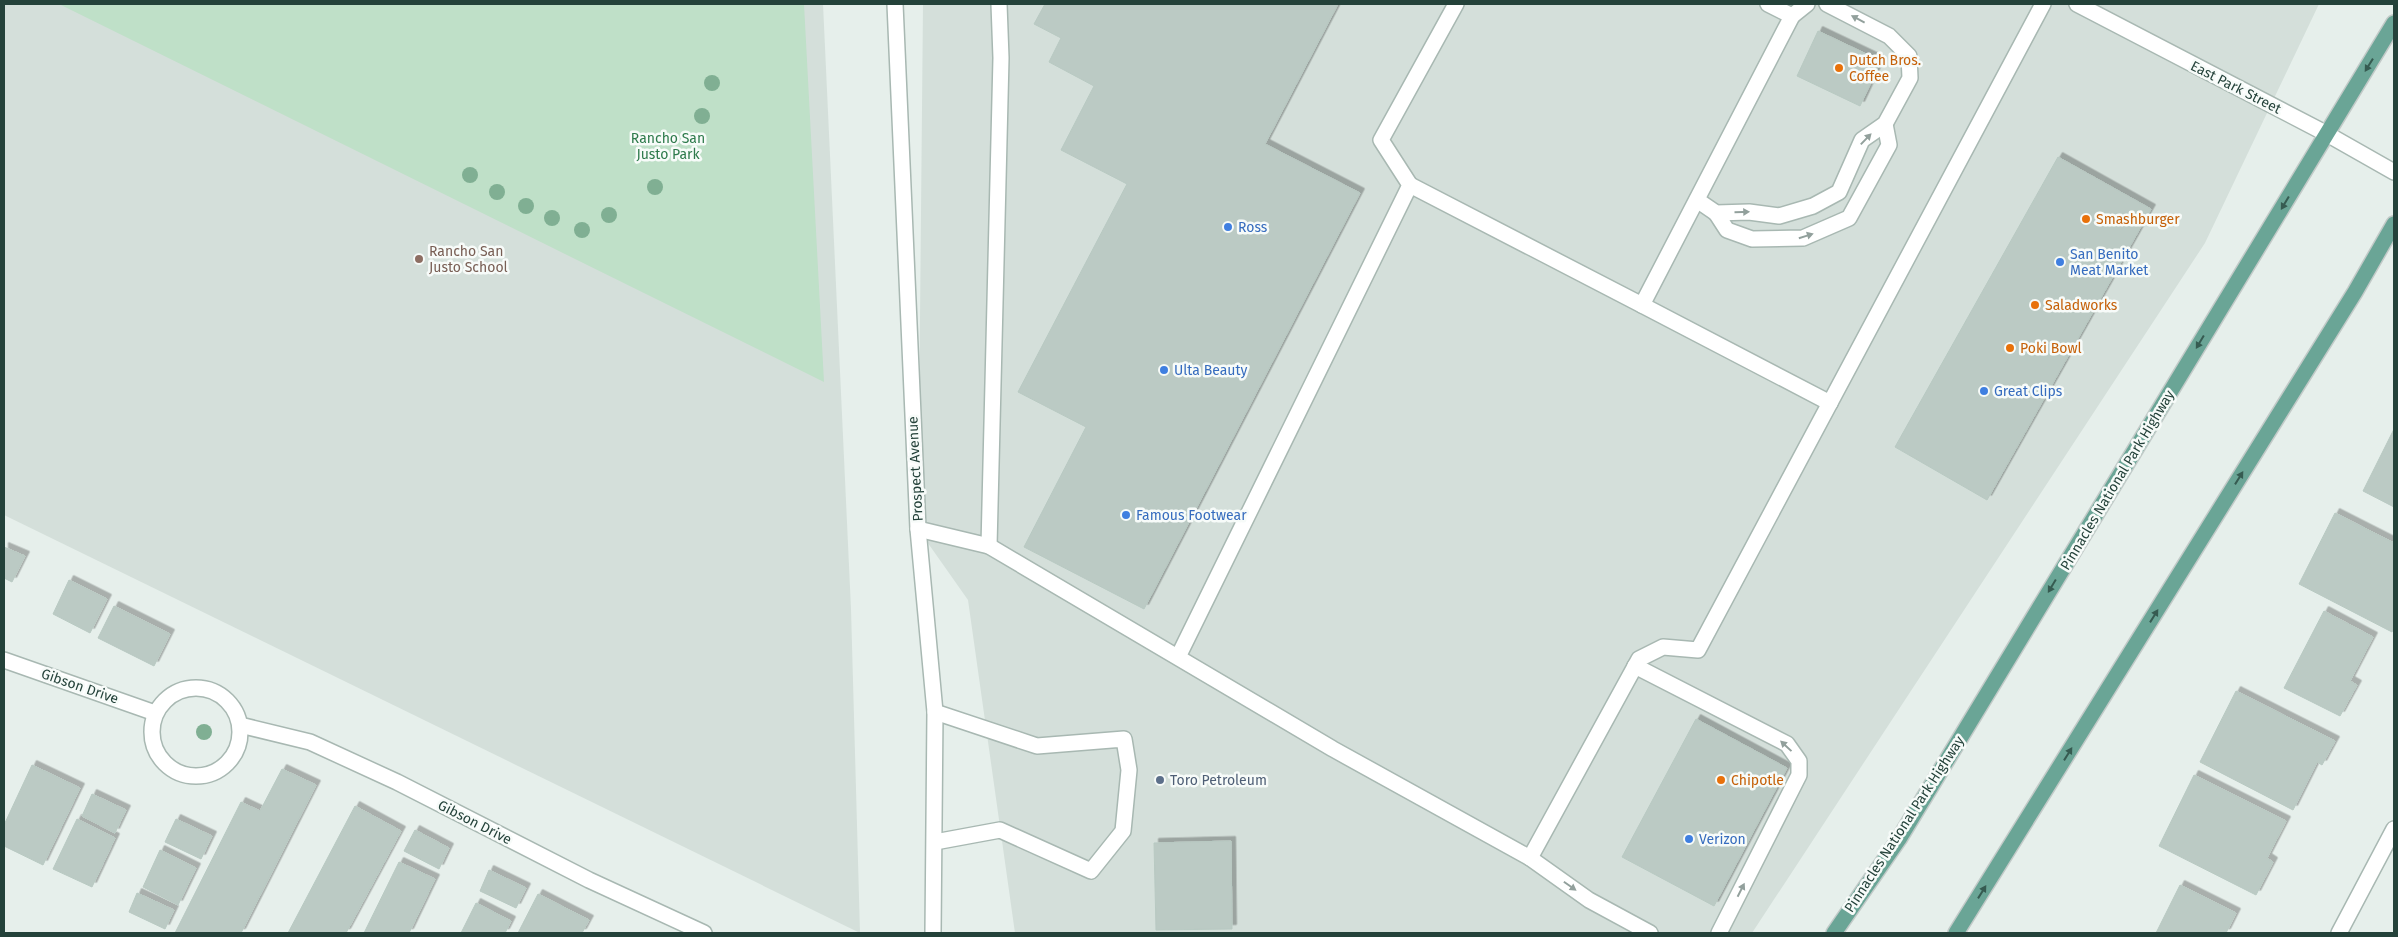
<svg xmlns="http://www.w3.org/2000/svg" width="2398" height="937" font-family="'Fira Sans',sans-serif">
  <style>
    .built { fill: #d4dfda }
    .green { fill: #bfe0c8 }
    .building { fill: #bbcac4; stroke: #b8c9c2; filter: url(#shadow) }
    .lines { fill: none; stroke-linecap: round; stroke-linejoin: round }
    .minor-casing { stroke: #a8b8b2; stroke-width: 18 }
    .major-casing { stroke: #c2cac8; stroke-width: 18 }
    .minor { stroke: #fff; stroke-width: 15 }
    .major { stroke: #6aa596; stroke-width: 15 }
    .tree { fill: #80af93 }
    .oneway { fill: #92a09c }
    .oneway2 { fill: #365b51 }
    .food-dot { fill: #e8710a; stroke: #f7fbf9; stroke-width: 2 }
    .shop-dot { fill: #3f7fe0; stroke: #f7fbf9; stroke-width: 2 }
    .education-dot { fill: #8d6e63; stroke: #f7fbf9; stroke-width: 2 }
    .service-dot { fill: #5c6f8a; stroke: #f7fbf9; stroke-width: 2 }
    .labels { text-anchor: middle; stroke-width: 5; stroke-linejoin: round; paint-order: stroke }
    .food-label { font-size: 14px; fill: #c56008; stroke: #f7fbf9; text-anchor: start }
    .street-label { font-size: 14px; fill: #24423a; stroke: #f7fbf9 }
    .park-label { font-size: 14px; fill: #2d7a4b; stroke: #f7fbf9 }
    .shop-label { font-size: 14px; fill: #366cbe; stroke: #f7fbf9; text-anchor: start }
    .education-label { font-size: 14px; fill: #785e54; stroke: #f7fbf9; text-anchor: start }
    .service-label { font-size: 14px; fill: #4e5e75; stroke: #f7fbf9; text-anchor: start }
  </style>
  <defs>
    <filter id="shadow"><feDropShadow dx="4.5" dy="-4.5" stdDeviation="0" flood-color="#0004"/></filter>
  </defs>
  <rect width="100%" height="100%" fill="#e6efeb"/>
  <g class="built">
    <path d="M4,4h819l28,605 9,324 -856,-418z"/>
    <path d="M923,4h1396l-114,239 -453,690h-737l-47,-333 -50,-71z"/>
  </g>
  <path class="green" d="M59,4h745l20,378z"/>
  <g class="building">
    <path d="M1045,4h293l-73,140 95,49 -216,416 -120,-62 62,-120 -68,-35 109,-208 -66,-34 33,-64 -45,-24 12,-24 -27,-14z"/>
    <path d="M1818,31l63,30 -21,45 -63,-30z"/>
    <path d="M2058,157l93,52 -164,291 -92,-53z"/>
    <path d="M2394,429v78l-31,-16z"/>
    <path d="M2335,513l59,30v85l-2,4 -93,-48z"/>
    <path d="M4,547l21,9 -13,26 -8,-4z"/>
    <path d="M69,580l38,19 -17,34 -37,-19z"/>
    <path d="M114,606l56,28 -16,32 -56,-28z"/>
    <path d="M2324,611l49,26 -23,44 7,4 -17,31 -56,-28z"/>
    <path d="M2236,691l99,50 -13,24 -5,-3 -24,48 -93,-48z"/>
    <path d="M1696,719l91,49 -73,138 -92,-49z"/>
    <path d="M32,765l48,23 -37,77 -39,-19v-21z"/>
    <path d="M282,769l34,16 -75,148h-66l66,-131 19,9z"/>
    <path d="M2194,775l92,46 -19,37 6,4 -17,33 -97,-49z"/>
    <path d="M92,794l34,16 -11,23 -33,-17z"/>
    <path d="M355,806l46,25 -55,102h-58z"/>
    <path d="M77,819l38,19 -23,49 -39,-18z"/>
    <path d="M176,819l36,17 -11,23 -36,-17z"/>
    <path d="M415,830l34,18 -10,21 -35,-18z"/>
    <path d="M1231,841l1,88 -76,1 -2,-87z"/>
    <path d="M160,850l36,18 -18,37 -35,-18z"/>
    <path d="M399,862l36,17 -26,54h-45z"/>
    <path d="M489,870l37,18 -10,20 -36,-17z"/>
    <path d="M2180,885l56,28 -10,20h-70z"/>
    <path d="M137,893l37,17 -9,19 -36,-17z"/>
    <path d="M538,894l51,26 -7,13h-64z"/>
    <path d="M476,903l35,18 -6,12h-44z"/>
  </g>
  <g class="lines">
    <g class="minor-casing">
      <g id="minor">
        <path d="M895,4l23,525 17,183 -2,221"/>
        <path d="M1768,4l24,12 -150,289 188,98"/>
        <path d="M2077,4l250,130 67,38"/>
        <path d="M1792,16l15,-12"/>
        <path d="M1410,185l232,120"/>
        <path d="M1697,200l19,13 33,-1 30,4 34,-10 26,-14 23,-52 23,-16 25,-46 -1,-22 -20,-20 -62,-32"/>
        <path d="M1716,213l11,17 25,9 51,-1 46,-20 40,-73 -4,-21"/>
        <path d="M918,529l71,17 344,203 197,109 109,-199 24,-12 35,3 345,-646"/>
        <path d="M989,546l12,-488 -2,-54"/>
        <path d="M1178,657l232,-472 -29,-45 75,-136"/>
        <path d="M4,660l151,53"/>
        <path d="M1635,666l152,78 12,17v14l-80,158"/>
        <circle cx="196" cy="732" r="44"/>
        <path d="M935,712l102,34 87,-7 5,31 -6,61 -32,40 -91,-41 -65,12"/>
        <path d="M240,725l70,17 87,40 192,98 115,53"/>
        <path d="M1530,858l59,42 61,33"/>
        <path d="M2339,933l55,-104"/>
      </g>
    </g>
    <g class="major-casing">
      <g id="major">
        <path d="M1834,933l65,-94 495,-816"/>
        <path d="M1956,933l399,-641 39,-68"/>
      </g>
    </g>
    <use href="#minor" class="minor"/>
    <use href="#major" class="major"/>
  </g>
  <g class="tree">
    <circle cx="712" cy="83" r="8"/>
    <circle cx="702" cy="116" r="8"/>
    <circle cx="470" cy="175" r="8"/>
    <circle cx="655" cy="187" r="8"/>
    <circle cx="497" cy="192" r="8"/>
    <circle cx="526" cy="206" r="8"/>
    <circle cx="609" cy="215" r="8"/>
    <circle cx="552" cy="218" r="8"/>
    <circle cx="582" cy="230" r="8"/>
    <circle cx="204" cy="732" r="8"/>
  </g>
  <defs><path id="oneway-solid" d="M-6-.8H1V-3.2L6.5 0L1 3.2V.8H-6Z" transform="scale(1.25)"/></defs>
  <g class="oneway">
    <use href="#oneway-solid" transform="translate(1858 19) rotate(-152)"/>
    <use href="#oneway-solid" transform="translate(1866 139) rotate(-46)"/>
    <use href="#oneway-solid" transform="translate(1742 212) rotate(-2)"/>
    <use href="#oneway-solid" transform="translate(1806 236) rotate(-17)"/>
    <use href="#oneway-solid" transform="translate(1786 746) rotate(-137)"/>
    <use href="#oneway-solid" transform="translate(1570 886) rotate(35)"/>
    <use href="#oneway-solid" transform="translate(1741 890) rotate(-63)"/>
  </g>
  <g class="oneway2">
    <use href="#oneway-solid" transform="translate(2369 65) rotate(122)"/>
    <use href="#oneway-solid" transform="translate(2285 203) rotate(121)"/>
    <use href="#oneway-solid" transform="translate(2200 342) rotate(121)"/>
    <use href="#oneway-solid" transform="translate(2239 478) rotate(-58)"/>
    <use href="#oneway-solid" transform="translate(2052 586) rotate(121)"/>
    <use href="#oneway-solid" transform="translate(2154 616) rotate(-58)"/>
    <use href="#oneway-solid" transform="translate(2068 754) rotate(-58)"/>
    <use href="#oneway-solid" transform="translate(1982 892) rotate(-58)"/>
  </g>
  <g class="food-dot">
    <circle cx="1839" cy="68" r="5"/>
    <circle cx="2086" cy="219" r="5"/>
    <circle cx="2035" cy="305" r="5"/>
    <circle cx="2010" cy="348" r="5"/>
    <circle cx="1721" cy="780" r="5"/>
  </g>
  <g class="shop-dot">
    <circle cx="1228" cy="227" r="5"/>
    <circle cx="2060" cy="262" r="5"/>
    <circle cx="1164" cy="370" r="5"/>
    <circle cx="1984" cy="391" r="5"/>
    <circle cx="1126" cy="515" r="5"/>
    <circle cx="1689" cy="839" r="5"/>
  </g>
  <circle class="education-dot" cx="419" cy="259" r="5"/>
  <circle class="service-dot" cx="1160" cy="780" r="5"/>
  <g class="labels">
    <g class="food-label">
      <text x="1849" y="65">Dutch Bros.<tspan x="1849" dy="16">Coffee</tspan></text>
      <text x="2096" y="224">Smashburger</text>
      <text x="2045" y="310">Saladworks</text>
      <text x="2020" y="353">Poki Bowl</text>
      <text x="1731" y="785">Chipotle</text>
    </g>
    <g class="street-label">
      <text transform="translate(2236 87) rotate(27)" y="5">East Park Street</text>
      <text transform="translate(915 469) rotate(-93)" y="5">Prospect Avenue</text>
      <text transform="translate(2117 480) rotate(-59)" y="5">Pinnacles National Park Highway</text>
      <text transform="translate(80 686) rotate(19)" y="5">Gibson Drive</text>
      <text transform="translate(475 822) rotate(27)" y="5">Gibson Drive</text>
      <text transform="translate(1904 824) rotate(-57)" y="5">Pinnacles National Park Highway</text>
    </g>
    <g class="park-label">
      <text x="668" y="143">Rancho San<tspan x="668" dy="16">Justo Park</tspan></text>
    </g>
    <g class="shop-label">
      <text x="1238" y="232">Ross</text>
      <text x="2070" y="259">San Benito<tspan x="2070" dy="16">Meat Market</tspan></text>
      <text x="1174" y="375">Ulta Beauty</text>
      <text x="1994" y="396">Great Clips</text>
      <text x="1136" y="520">Famous Footwear</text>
      <text x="1699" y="844">Verizon</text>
    </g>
    <g class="education-label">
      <text x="429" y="256">Rancho San<tspan x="429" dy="16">Justo School</tspan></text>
    </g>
    <g class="service-label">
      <text x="1170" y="785">Toro Petroleum</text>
    </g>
  </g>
  <rect width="2398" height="937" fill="none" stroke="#24423a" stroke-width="10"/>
</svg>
